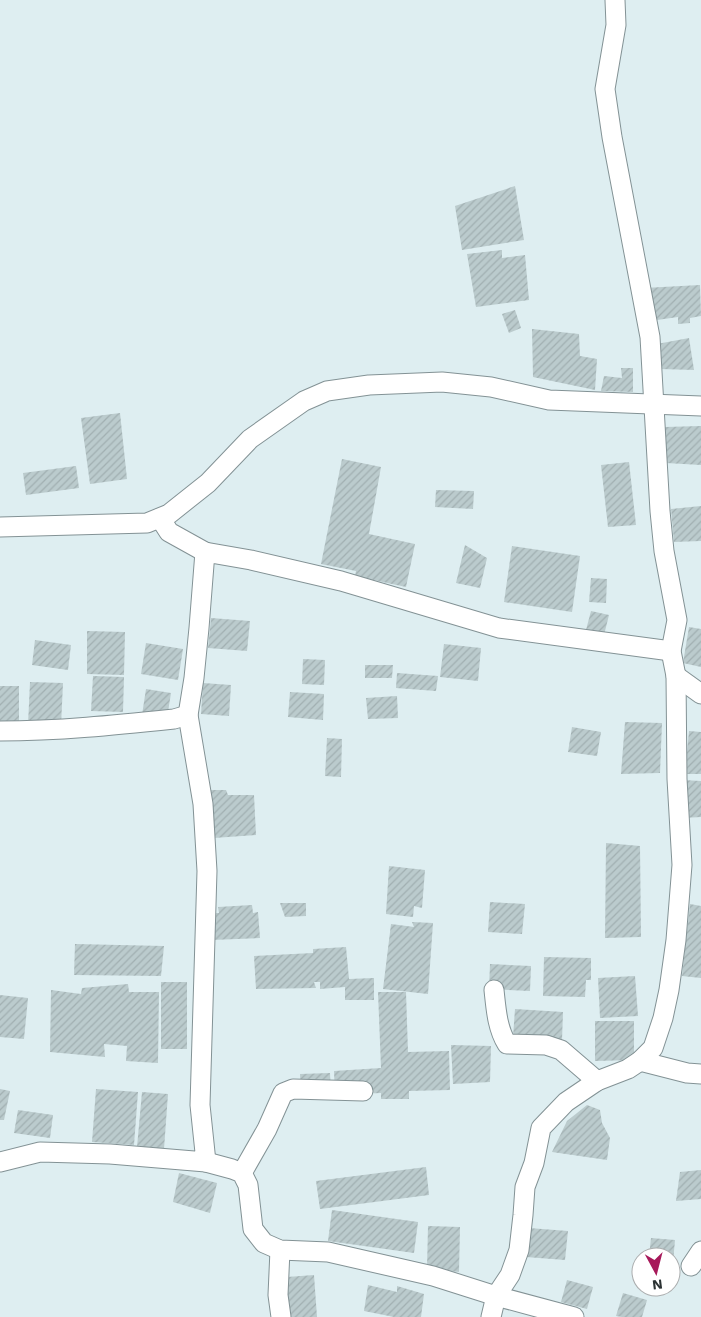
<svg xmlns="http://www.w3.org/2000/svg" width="701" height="1317" font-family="'Work Sans',sans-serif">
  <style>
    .building { fill: url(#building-hatch) }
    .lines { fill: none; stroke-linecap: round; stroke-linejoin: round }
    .minor-casing { stroke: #839295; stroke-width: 21 }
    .minor { stroke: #fff; stroke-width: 19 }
  </style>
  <defs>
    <pattern id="building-hatch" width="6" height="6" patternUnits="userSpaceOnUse" patternTransform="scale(1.25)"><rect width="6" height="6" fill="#bbcbcd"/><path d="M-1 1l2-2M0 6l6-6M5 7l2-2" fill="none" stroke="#a1afb1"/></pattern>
  </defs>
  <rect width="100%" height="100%" fill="#deeef1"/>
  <g class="building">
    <path d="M515,186l9,54 -62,10 -7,-44z"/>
    <path d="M502,250v8l23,-3 4,45 -53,7 -9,-53z"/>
    <path d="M700,285l1,31 -11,2v5l-12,1v-7l-28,4 -6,-33z"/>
    <path d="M515,310l6,18 -12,5 -7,-19z"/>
    <path d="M532,329l47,5 1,22 17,3 -2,31 -62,-13z"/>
    <path d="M689,338l5,32 -34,-1 -3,-25z"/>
    <path d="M621,368h12v24l-32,-1 3,-15 18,2z"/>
    <path d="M120,413l7,66 -37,5 -9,-66z"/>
    <path d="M701,426v39l-35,-2 -1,-36z"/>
    <path d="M342,459l39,8 -12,67 46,10 -9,43 -51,-11 1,-5 -35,-7z"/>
    <path d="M629,462l7,63 -28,2 -7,-62z"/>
    <path d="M76,466l3,22 -53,7 -3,-22z"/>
    <path d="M436,490l38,1 -1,18 -38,-2z"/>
    <path d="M701,506v35l-27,1 -3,-33z"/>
    <path d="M465,545l22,13 -7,30 -24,-5z"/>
    <path d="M512,546l68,10 -8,56 -68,-10z"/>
    <path d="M591,578l16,1 -1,24 -17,-1z"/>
    <path d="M591,611l18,4 -5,20 -18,-5z"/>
    <path d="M211,618l39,3 -3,30 -39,-3z"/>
    <path d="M689,627l12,2v38l-18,-4z"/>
    <path d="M87,631l38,1 -1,43 -37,-1z"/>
    <path d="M35,640l36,5 -3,25 -36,-5z"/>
    <path d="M146,643l37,6 -5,31 -37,-6z"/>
    <path d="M444,644l37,4 -3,33 -38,-4z"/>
    <path d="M303,659l22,1 -1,25 -22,-1z"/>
    <path d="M365,665h28l-1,13h-27z"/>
    <path d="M397,673l41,3 -2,15 -40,-3z"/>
    <path d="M93,676l31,1 -1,35 -32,-1z"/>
    <path d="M30,682l33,1 -2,43 -33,-1z"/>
    <path d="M203,683l28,2 -2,31 -28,-2z"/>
    <rect x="0" y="686" width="19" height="41"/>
    <path d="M146,689l25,4 -4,25 -25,-3z"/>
    <path d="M290,692l34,2 -1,26 -35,-3z"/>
    <path d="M397,696l1,22 -30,1 -2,-21z"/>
    <path d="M625,722l37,1 -2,50 -39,1z"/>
    <path d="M572,727l29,5 -4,24 -29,-4z"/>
    <path d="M689,731l12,1v42h-16z"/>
    <path d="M327,738l15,1 -1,38 -16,-1z"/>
    <path d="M683,780l18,1v36l-18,1z"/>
    <path d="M209,790h17l2,5h26l2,40 -42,3z"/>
    <path d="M606,843l34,3 1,91 -36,1z"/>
    <path d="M389,866l36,4 -3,38 -8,-2 -1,11 -27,-3z"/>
    <path d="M490,902l35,2 -3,30 -34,-2z"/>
    <path d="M280,903h26v13l-21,1z"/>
    <path d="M690,904l11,2v72l-19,-2z"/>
    <path d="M252,905l1,8 5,-1 2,26 -48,2 -1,-27h8l-1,-6z"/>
    <path d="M412,922l21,1 -5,71 -45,-5 8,-65 23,3z"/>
    <path d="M75,944l89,2 -3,30 -87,-1z"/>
    <path d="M346,947l3,32 25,-1v22h-29v-13l-25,2v-7h-6l2,6 -60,1 -2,-33 59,-3v-4z"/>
    <path d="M544,957l47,1v22h-5l-1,17 -42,-1z"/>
    <path d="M490,964l41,2 -1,25 -41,-2z"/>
    <path d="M635,976l3,40 -38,2 -2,-40z"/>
    <rect x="161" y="982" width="26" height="67"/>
    <path d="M128,984l1,8h30l-1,71 -32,-2 1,-15 -23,-2 1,13 -55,-5 1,-62 30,4 1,-6z"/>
    <path d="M378,992h28l2,60 41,-1 1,39 -41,1v8h-28v-6l-46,2 -1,-24 47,-3z"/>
    <path d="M0,995l28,3 -4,41 -24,-2z"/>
    <path d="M515,1009l48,3 -1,28 -49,-3z"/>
    <path d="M595,1021h39v39l-39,1z"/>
    <path d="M451,1045l40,1 -1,36 -37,2z"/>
    <path d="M330,1073l1,21 -30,1 -1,-21z"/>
    <path d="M0,1089l10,2 -6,29h-4z"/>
    <path d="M96,1089l42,3 -4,53 -42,-3z"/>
    <path d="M142,1092l26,2 -4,55 -27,-2z"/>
    <path d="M587,1105l13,5 2,13 8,15 -3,22 -55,-8 15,-31z"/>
    <path d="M18,1110l35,5 -3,23 -36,-5z"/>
    <path d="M426,1167l3,28 -109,14 -4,-28z"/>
    <path d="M701,1170v29l-25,2 4,-29z"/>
    <path d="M179,1173l38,10 -7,30 -37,-11z"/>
    <path d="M332,1210l86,12 -4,31 -86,-12z"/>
    <path d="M428,1226l32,1 -1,45 -32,-3z"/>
    <path d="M529,1228l39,3 -3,29 -39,-3z"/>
    <path d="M651,1238l24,2 -3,33h-1v-16h-22z"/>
    <path d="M314,1275l3,42h-32l2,-40z"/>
    <path d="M567,1280l26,7 -6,22 -26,-7z"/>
    <path d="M368,1285l29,7v-6l27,8 -3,23h-27l-30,-6z"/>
    <path d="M623,1293l24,7 -5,17h-20l-6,-1z"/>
  </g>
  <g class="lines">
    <g class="minor-casing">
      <g id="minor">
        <path d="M160,518l9,14 36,20"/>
        <path d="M0,527l147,-4 22,-9 39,-31 42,-44 54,-38 23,-10 42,-6 73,-3 49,5 58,13 152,6"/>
        <path d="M676,676l25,18"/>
        <path d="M0,731c58,0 116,-6 174,-12l14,-4"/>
        <path d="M494,990c2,18 3,38 13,54l39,1 15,5 36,31"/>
        <path d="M640,1061l47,12 14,1"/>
        <path d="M0,1162l40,-10 70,2 96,8 -6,-57 7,-234 -4,-67 -15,-89 6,-37 5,-50 6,-76 46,8 90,21 158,47 172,23"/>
        <path d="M206,1162l26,7 10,4 6,12 5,44 11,14 16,7 48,2 105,24 63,20 78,21"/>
        <path d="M242,1173l25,-44 16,-36 10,-4 70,2"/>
        <path d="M280,1250l-2,45 3,22"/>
        <path d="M691,1266l10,-15"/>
        <path d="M491,1317l5,-21 14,-21 9,-25 4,-35 2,-28 9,-24 7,-35 25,-26 31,-21 31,-12 12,-8 13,-13 10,-30 6,-28 7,-50 6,-75 -5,-86 -1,-103 -5,-25 6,-31 -13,-69 -4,-40 -10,-174 -38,-200 -7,-48 11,-64 -1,-25"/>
      </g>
    </g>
    <use href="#minor" class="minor"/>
  </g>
  <g transform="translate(656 1272) rotate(173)"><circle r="24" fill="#ffffff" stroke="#abadae"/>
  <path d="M0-4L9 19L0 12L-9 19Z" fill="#a7195a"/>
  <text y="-8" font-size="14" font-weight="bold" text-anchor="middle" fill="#2c3334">N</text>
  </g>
</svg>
